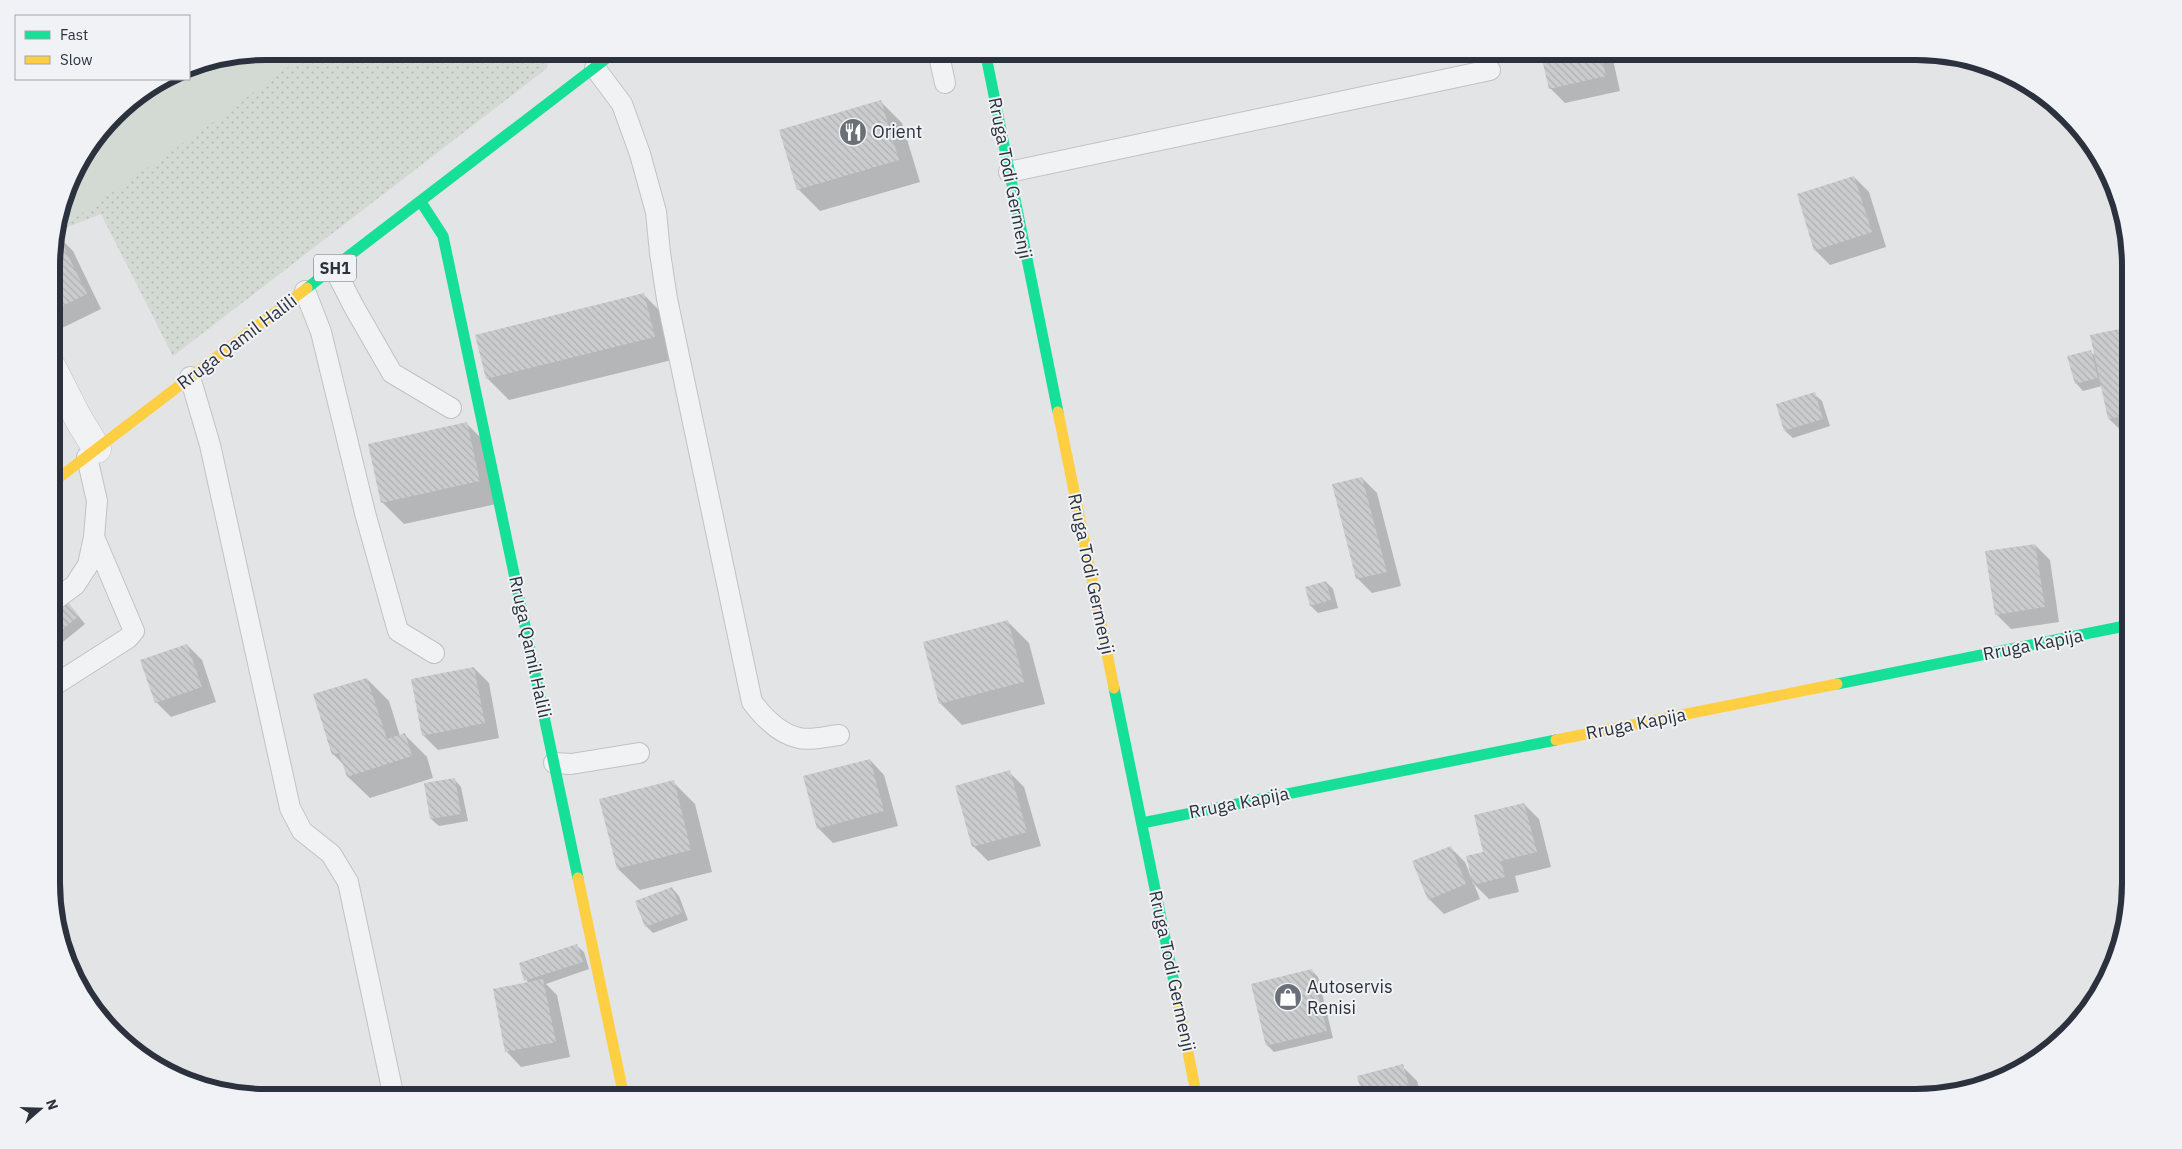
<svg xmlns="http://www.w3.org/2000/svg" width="2182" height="1149" font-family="'IBM Plex Sans',sans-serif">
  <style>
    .grass { fill: url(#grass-dots) }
    .green { fill: #d3d9d3 }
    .shadow { fill: #0003 }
    .building { fill: url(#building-back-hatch) }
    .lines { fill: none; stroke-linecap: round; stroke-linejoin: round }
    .lane-casing { stroke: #c0c2c4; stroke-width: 22 }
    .street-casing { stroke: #c0c2c4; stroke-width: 29 }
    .lane { stroke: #f1f2f3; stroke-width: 20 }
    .street { stroke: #f1f2f3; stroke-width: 28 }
    .fast { stroke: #16e098; stroke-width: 11 }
    .slow { stroke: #ffcf43; stroke-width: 11 }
    .labels { text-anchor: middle; stroke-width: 4; stroke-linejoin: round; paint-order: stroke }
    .shield { fill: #f0f2f5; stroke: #666c74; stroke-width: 1 }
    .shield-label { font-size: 16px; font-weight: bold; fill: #2b323d }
    .poi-label { font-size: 18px; fill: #2b323d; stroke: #f0f2f5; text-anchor: start }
    .street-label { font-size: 18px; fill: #2b323d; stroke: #f0f2f5 }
    .rim { fill: none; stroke: #2b323d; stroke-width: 6 }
  </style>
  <defs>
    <pattern id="grass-dots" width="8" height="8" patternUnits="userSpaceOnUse" patternTransform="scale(1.25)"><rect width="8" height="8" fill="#d3d9d3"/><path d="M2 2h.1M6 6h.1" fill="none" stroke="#b5bbb6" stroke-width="1.8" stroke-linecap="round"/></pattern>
    <pattern id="building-back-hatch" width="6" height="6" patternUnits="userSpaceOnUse" patternTransform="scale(1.25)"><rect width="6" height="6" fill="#caccce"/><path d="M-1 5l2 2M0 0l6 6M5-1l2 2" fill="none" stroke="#aeb0b2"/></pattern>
  </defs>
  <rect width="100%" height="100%" fill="#e2e4e6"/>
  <path class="grass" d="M266,51h288l-8,18 -373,287 -72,-142 -44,17 17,-60 50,-66 42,-26h23v-12z"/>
  <path class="green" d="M266,51h44l-105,77 -147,102 16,-59 50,-66 42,-26h23v-12z"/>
  <g class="shadow">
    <path d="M1542,51h69l9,40 -55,12 -15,-15z"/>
    <path d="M880,101l22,22 18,59 -100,29 -22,-22z"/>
    <path d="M1854,177l15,15 17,55 -56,18 -15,-15z"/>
    <path d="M58,236l15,15 28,58 -41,20 -8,-8v-70l4,-14z"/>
    <path d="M644,295l22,22 10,42 -167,41 -22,-22z"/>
    <path d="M2129,328l1,111 -21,-20 -7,-33 -19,5 -7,-8 14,-32 6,6 -4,-21z"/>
    <path d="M1814,394l8,7 8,25 -37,12 -8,-7z"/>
    <path d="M467,424l22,22 12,57 -97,21 -22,-22z"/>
    <path d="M1362,478l15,15 24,93 -29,7 -14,-14z"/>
    <path d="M2035,545l15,15 9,62 -48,7 -15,-15z"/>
    <path d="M1326,582l7,7 5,19 -20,5 -7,-7 -5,-18z"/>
    <path d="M52,583l33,41 -32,26z"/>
    <path d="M1007,621l22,22 16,61 -83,21 -22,-22z"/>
    <path d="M187,645l15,15 14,42 -45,15 -15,-15z"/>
    <path d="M474,668l15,15 10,55 -61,12 -15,-15z"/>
    <path d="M367,679l22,22 11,35 5,-1 22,22 6,21 -63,20 -22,-21 -4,-12 -10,-10 -19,-60z"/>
    <path d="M870,760l14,15 14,51 -65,17 -15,-15z"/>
    <path d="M1009,772l15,15 17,59 -53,15 -15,-15z"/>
    <path d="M454,779l7,8 7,34 -29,5 -8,-7z"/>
    <path d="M673,782l22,22 17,68 -72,18 -22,-21z"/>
    <path d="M1524,804l15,15 12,48 -36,9 4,16 -30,7 -15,-15 6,15 -36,15 -15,-15 21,-52 15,15 6,15h1l13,-25z"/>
    <path d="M672,888l7,8 9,24 -35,13 -7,-7z"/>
    <path d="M576,945l8,7 5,17 -43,15 11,11 13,62 -49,10 -14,-15 21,-69 -8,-20z"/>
    <path d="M1311,970l7,7 15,61 -59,14 -7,-7z"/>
    <path d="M1402,1066l15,15 5,16h-58l-5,-20z"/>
    <path d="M477,1094l4,4h-16z"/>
  </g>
  <g class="building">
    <path d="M1540,51h60l6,25 -57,13z"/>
    <path d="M881,100l18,60 -102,30 -18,-60z"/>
    <path d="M1854,176l18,56 -58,19 -17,-57z"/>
    <path d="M58,235l29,59 -35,17v-60l4,-15z"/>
    <path d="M644,293l11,44 -169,42 -11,-44z"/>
    <path d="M2129,327v88l-21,4 -18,-84z"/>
    <path d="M2091,350l7,28 -23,6 -8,-28z"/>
    <path d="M1815,392l8,27 -39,12 -8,-27z"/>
    <path d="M467,422l13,59 -99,22 -13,-59z"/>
    <path d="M1362,477l25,95 -31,7 -24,-95z"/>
    <path d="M2035,544l10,63 -50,8 -10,-64z"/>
    <path d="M1326,581l5,19 -21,6 -5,-19z"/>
    <path d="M52,583l27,33 -26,21z"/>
    <path d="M1008,620l16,62 -85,22 -16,-62z"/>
    <path d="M187,644l15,43 -47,16 -15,-43z"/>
    <path d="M474,667l11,56 -63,13 -11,-57z"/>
    <path d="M367,678l20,61 18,-6 7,23 -65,21 -8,-24 -7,2 -19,-61z"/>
    <path d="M870,759l14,52 -67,18 -14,-53z"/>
    <path d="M1010,770l17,62 -55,15 -17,-61z"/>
    <path d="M455,778l6,36 -31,5 -6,-36z"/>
    <path d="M674,780l17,70 -74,19 -18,-70z"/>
    <path d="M1524,803l13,49 -36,9 4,16 -32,8 -7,-29 17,-4 -9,-37z"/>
    <path d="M1451,846l15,38 -38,16 -16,-39z"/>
    <path d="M672,887l10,26 -37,14 -10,-26z"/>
    <path d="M577,944l6,18 -59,19 -5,-18z"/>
    <path d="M1312,969l15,62 -61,15 -15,-62z"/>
    <path d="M543,979l13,63 -51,10 -12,-63z"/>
    <path d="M1403,1064l9,33h-49l-6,-21z"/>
  </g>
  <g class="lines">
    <g class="lane-casing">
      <g id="lane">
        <path d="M938,51l7,32"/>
        <path d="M595,68l27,36 18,50 16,58 4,41 7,46 85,403c12,16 27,32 47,36 12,3 29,-2 40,-3"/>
        <path d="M1009,172l481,-102"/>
        <path d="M334,268l20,39 38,66 59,35"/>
        <path d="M305,291l16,41 44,181 33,118 36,22"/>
        <path d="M190,377l20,68 80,363 12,23 29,23 17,28 46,216"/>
        <path d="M52,602l23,-17 13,-20 6,-28 3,-36 -10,-44"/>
        <path d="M53,686l75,-48 6,-7 -40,-94"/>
        <path d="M554,763l17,1 68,-11"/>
      </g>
    </g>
    <g class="street-casing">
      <path id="street" d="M52,367l27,53 18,29"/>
    </g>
    <use href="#lane" class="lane"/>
    <use href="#street" class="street"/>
    <g class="fast">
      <path d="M985,51l73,361"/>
      <path d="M421,202l22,34 135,642"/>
      <path d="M307,288l309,-237"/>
      <path d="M1837,684l293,-59"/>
      <path d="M1114,688l61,299"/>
      <path d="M1142,823l414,-83"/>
    </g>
    <g class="slow">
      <path d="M1058,412l56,276"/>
      <path d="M52,483l255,-195"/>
      <path d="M1556,740l281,-56"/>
      <path d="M578,878l46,219"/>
      <path d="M1175,987l22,111"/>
    </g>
  </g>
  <defs>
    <g id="restaurant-disc" transform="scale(1.4375)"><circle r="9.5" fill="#6b7078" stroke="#f0f2f5"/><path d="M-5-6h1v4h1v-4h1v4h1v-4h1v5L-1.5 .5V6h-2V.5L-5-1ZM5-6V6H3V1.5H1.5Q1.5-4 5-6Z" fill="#fff"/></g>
    <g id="shop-disc" transform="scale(1.4375)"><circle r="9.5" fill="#6b7078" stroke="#f0f2f5"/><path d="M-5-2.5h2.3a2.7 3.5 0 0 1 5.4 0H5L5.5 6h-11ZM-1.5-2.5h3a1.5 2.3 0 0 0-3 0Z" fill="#fff"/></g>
  </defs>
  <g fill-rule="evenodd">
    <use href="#restaurant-disc" x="853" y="132"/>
    <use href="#shop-disc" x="1288" y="997"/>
  </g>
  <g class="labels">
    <rect class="shield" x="314" y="254.5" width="42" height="27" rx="4"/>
    <g class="shield-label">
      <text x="335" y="274">SH1</text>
    </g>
    <g class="poi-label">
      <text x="872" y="138">Orient</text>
      <text x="1307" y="993">Autoservis<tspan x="1307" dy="21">Renisi</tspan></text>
    </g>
    <g class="street-label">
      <text transform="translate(1010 178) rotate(79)" y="6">Rruga Todi Germenji</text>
      <text transform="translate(237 342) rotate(-37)" y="6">Rruga Qamil Halili</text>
      <text transform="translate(1091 574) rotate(78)" y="6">Rruga Todi Germenji</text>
      <text transform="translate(2033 645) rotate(-11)" y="6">Rruga Kapija</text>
      <text transform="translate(530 647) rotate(78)" y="6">Rruga Qamil Halili</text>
      <text transform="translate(1636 724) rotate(-11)" y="6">Rruga Kapija</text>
      <text transform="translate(1239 803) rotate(-11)" y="6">Rruga Kapija</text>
      <text transform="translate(1172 971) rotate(78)" y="6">Rruga Todi Germenji</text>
    </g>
  </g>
  <path d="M0 0H2182V1149H0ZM266 60H1916A206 206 0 0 1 2122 266V883A206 206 0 0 1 1916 1089H266A206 206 0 0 1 60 883V266A206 206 0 0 1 266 60Z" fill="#f0f2f5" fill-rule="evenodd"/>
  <path class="rim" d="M266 60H1916A206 206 0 0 1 2122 266V883A206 206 0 0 1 1916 1089H266A206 206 0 0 1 60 883V266A206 206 0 0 1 266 60Z"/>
  <rect x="15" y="15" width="175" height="65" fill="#f0f2f5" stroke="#a1a5ab"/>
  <rect x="25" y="31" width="25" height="8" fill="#16e098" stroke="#a1a5ab"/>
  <text x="60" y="40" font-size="15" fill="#2b323d">Fast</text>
  <rect x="25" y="56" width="25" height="8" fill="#ffcf43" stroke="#a1a5ab"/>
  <text x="60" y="65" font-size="15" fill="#2b323d">Slow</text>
  <g transform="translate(40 1109) rotate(70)" stroke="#f0f2f5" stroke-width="4" paint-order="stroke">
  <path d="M0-4L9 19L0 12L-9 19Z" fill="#2b323d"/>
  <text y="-8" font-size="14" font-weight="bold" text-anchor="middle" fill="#2b323d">N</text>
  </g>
</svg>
